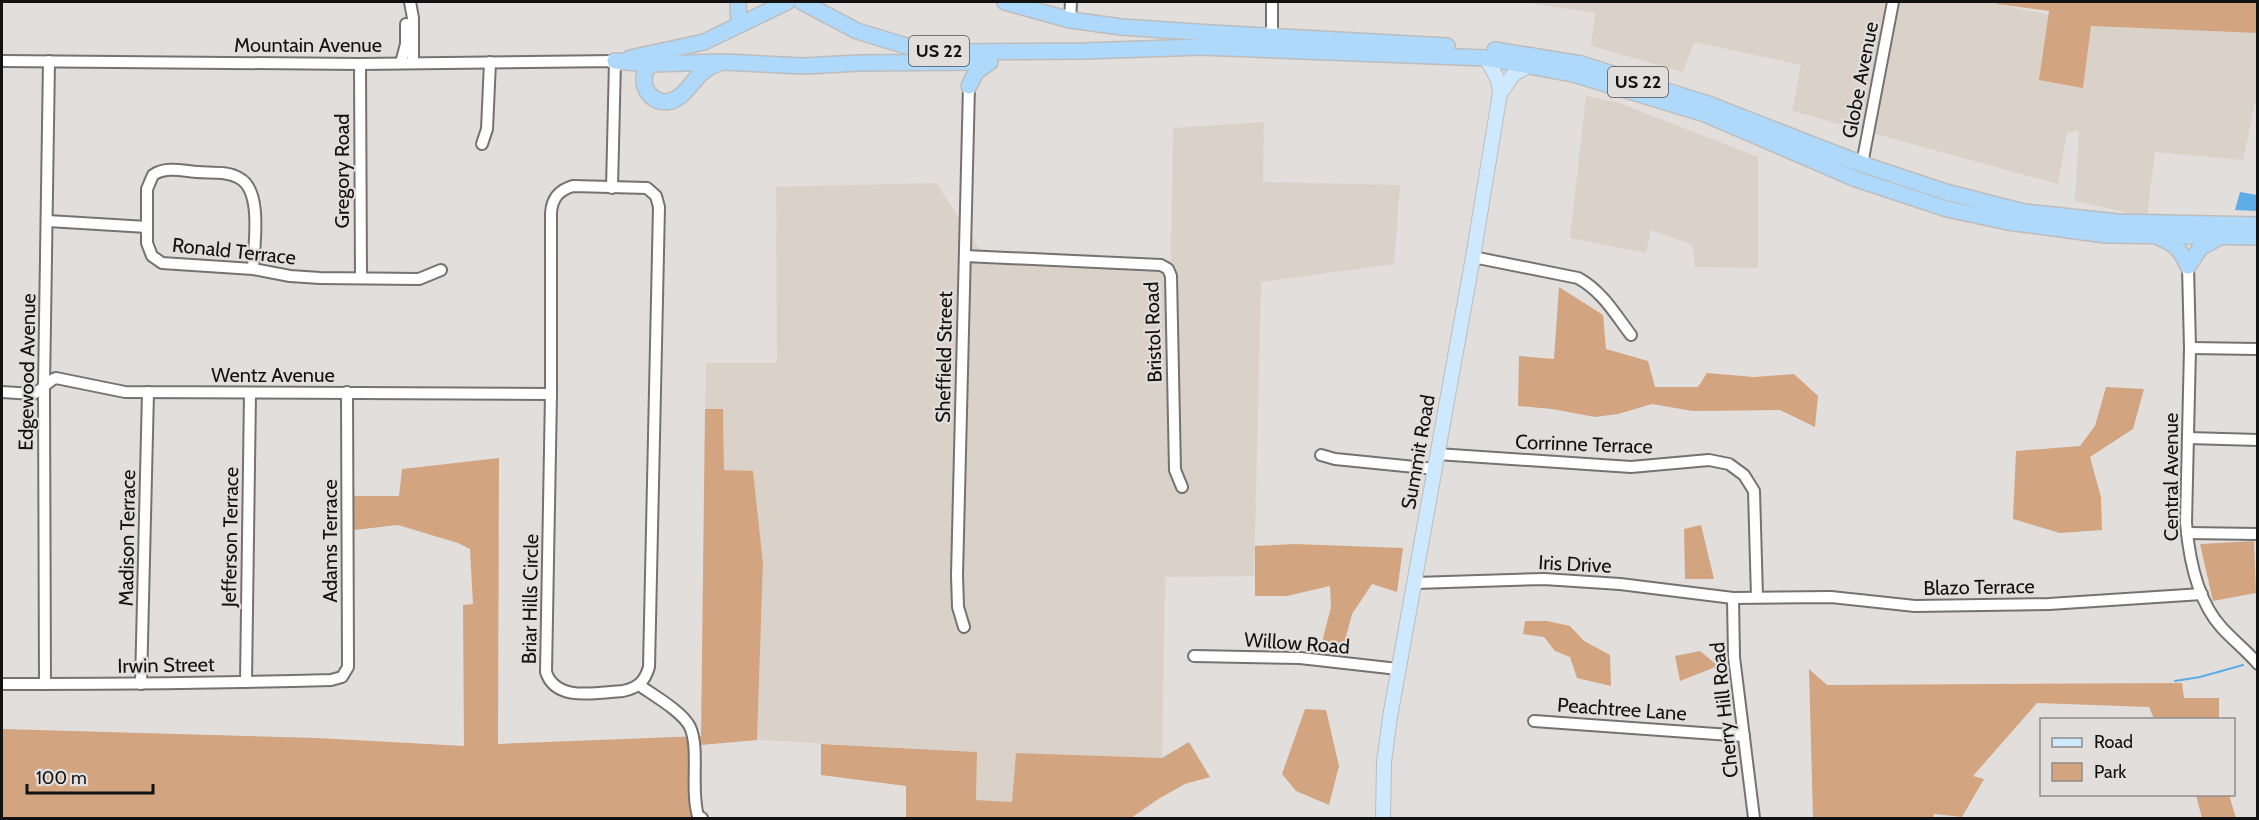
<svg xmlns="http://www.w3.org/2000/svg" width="2259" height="820" font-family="Cabin,sans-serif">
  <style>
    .built { fill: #dad1c9 }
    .green { fill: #d2a580 }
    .water { fill: #5eace5 }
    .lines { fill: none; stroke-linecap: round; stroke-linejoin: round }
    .stream { stroke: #5eace5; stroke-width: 2 }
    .minor-casing { stroke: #757270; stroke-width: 14 }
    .major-casing { stroke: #bdbdbd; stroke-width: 16 }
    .highway-casing { stroke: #bdbdbd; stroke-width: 18 }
    .minor { stroke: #fff; stroke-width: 10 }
    .major { stroke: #cee8fd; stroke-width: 14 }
    .highway { stroke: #aed9fb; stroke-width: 15 }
    .labels { text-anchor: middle; stroke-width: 4.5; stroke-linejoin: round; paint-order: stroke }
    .shield { fill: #e1dedc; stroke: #514f4f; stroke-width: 1.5 }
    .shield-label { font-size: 18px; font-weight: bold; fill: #131212 }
    .street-label { font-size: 20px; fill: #131212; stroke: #e1dedc }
  </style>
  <rect width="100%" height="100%" fill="#e1dedc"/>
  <g class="built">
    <path d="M1521,2h475l1,2 53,11 33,73 7,-62 167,7v61l-14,66 -88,-8 -8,65 -72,-16 4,-70 -12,1 -9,52 -266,-73 9,-46 -107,-23 -11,30 -92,-26 4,-33z"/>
    <path d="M1586,96l33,7 139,54v111l-63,-1 -2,-22 -42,-15 -5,23 -76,-15z"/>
    <path d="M1264,122l-1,60 137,3 -6,79 -133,18 -7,294 -89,1 -3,181 -146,-5 -3,49 -37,-2 1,-48 -220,-12 6,-177 -10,-91 -29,-2 -1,-61h-18l1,-46h71l-1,-176 160,-4 48,73 187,5 2,-133z"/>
  </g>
  <g class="green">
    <path d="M1996,2h261v31l-166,-7 -8,62 -44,-8 10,-69 -52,-7z"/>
    <path d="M1559,287l44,28 3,34 42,12 7,26h43l9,-14 47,4 40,-3 24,22 -3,31 -35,-17 -87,1 -41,-7 -34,10 -23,3 -43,-8 -34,-3 1,-50 35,3z"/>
    <path d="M2106,387l38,2 -11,40 -43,28 11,40 1,33 -42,3 -47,-14 3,-68 64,-5 15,-20z"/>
    <path d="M705,409h18l1,61 29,1 10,92 -6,177 -56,5 1,73h-700v-89l315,9 147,8 -1,-141 10,-1 -3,-55 -12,-6 -60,-18 -53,6 -1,-35h55l3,-27 97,-11 -1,286 203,-8z"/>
    <path d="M1701,525l13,54h-29l-1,-50z"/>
    <path d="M2254,541l2,52 -43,8 -13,-57z"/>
    <path d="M1295,544l108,4 -6,44 -25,-8 -20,30 -9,34 -22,-2 10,-39 -1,-21 -43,10h-32v-50z"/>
    <path d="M1525,621h22l23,5 14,15 26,14 1,31 -34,-8 -7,-21 -15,-6 -11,-14 -21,-3z"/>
    <path d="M1700,651l18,15 -38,15 -5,-25z"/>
    <path d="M1809,669l18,16 355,-2 2,15h35v21h-65l-5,-12 -112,-4 -64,73 11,3 -22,38 -28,-3 -1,4h-120z"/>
    <path d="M1305,709l21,1 13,56 -10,39 -33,-14 -14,-17z"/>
    <path d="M1189,742l21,35 -25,7 -25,14 -29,20h-225v-32l-85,-11v-31l156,8 -1,48 36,2 4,-49 146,5z"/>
    <path d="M2196,795h33l7,23h-34z"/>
  </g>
  <path class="water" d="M2240,192l17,3v16l-22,-1z"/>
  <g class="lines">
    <path class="stream" d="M2175,681l25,-4 43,-12"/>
    <g class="minor-casing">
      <g id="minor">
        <path d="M410,2l3,16v45"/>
        <path d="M1272,2v33"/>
        <path d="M1070,20l1,-18"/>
        <path d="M2,61l358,3 255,-3 -3,127"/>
        <path d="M401,63l5,-19v-20"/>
        <path d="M360,64l1,214"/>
        <path d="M482,144l5,-15 3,-67"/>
        <path d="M1862,164l31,-162"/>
        <path d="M573,186l74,2 9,8 3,11 -10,460c-4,14 -11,21 -26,24 -25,1 -67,12 -77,-19l5,-278v-181c1,-15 8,-23 22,-27z"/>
        <path d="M48,221l99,6"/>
        <path d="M965,256l196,9 7,4 3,7 4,194 7,17"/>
        <path d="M1473,257l105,21c24,13 37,36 53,57"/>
        <path d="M2188,266l2,82 -4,175c3,35 11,78 36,105 11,12 25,23 36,36"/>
        <path d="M253,269c1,-24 10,-79 -14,-91 -12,-7 -28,-5 -41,-6 -15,-1 -32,-6 -45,3l-6,14v54l5,13 10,7 91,6 37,7 30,2 99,1 22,-9"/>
        <path d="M2190,348l68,1"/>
        <path d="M2,392l31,2c10,-4 14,-13 23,-16l69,14 426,2"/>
        <path d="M2188,438l70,2"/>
        <path d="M1437,454l194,13 78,-7 20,4 15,11 10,16 3,106"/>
        <path d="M1321,455l14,4 100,10"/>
        <path d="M2187,533l71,1"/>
        <path d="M1415,583l129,-4 76,5 113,14 98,-1 84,9 134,-2 153,-10"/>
        <path d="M1733,598l1,59 20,161"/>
        <path d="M964,627l-6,-20 -1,-32 12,-489"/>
        <path d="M1194,656l106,2 98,11"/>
        <path d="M246,682l4,-289"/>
        <path d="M2,684c109,0 219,-1 329,-4l11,-3 6,-10v-5l-1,-270"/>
        <path d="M45,684l-1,-297 5,-326"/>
        <path d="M141,684l7,-292"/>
        <path d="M639,685c14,10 44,27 51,42 10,22 0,62 8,89l4,2"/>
        <path d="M1534,721l210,15"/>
      </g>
    </g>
    <g class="major-casing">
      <g id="major">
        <path d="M1500,93l14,-19 14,-8"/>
        <path d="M1383,818l1,-56 6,-45 83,-460 27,-164 -2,-13 -12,-22"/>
      </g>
    </g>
    <g class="highway-casing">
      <g id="highway">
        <path d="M738,2l1,22"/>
        <path d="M802,2l55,29 56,17 39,4 132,-1 117,-4 285,11 87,16 132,40 151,65 91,30 61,13 98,13 152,2"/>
        <path d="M1005,2l65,18 52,7 89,6 236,13"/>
        <path d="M1495,50l86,14 127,40 154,60 84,28 78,20 94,10 140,3"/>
        <path d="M630,58l74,-16 83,-40"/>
        <path d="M656,60c-24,14 -9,47 15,41 19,-6 23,-30 46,-37"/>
        <path d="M615,61l34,3 74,-2 81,4 55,-3 121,-1"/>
        <path d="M969,86l7,-14 14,-10"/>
        <path d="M2160,238c16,6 21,13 28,28"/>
        <path d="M2188,266l13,-19 19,-10"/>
      </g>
    </g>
    <use href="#minor" class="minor"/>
    <use href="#major" class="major"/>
    <use href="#highway" class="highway"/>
  </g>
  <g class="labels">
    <g class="shield">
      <rect x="909" y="36" width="60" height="30" rx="4.5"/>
      <rect x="1608" y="67" width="60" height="30" rx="4.5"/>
    </g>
    <g class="shield-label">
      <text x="939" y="57">US 22</text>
      <text x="1638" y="88">US 22</text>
    </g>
    <g class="street-label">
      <text x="308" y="52">Mountain Avenue</text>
      <text transform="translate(1860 80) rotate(-79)" y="7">Globe Avenue</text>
      <text transform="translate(342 171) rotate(-90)" y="7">Gregory Road</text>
      <text transform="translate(234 251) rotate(6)" y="7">Ronald Terrace</text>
      <text transform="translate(1153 332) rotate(-92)" y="7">Bristol Road</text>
      <text transform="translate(944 357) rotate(-89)" y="7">Sheffield Street</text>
      <text transform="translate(27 372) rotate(-89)" y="7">Edgewood Avenue</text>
      <text x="273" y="382">Wentz Avenue</text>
      <text transform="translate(1584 444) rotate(2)" y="7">Corrinne Terrace</text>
      <text transform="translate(1418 452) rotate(-80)" y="7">Summit Road</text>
      <text transform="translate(2171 477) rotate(-90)" y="7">Central Avenue</text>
      <text transform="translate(230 537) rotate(-89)" y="7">Jefferson Terrace</text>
      <text transform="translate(127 538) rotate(-89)" y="7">Madison Terrace</text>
      <text transform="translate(330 541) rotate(-90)" y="7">Adams Terrace</text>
      <text transform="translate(1575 564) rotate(3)" y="7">Iris Drive</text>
      <text transform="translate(1979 587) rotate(-1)" y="7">Blazo Terrace</text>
      <text transform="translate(530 599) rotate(-89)" y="7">Briar Hills Circle</text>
      <text transform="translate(1297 643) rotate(4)" y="7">Willow Road</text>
      <text transform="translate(166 665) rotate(-1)" y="7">Irwin Street</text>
      <text transform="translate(1622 709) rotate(4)" y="7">Peachtree Lane</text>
      <text transform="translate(1724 710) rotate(-96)" y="7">Cherry Hill Road</text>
    </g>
  </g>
  <rect width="2259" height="820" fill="none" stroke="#131212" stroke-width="6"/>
  <rect x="2040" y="718" width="195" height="78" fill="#e1dedc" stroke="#8f8c8b" stroke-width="1.5"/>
  <rect x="2052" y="738" width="30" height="9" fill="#cee8fd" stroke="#8f8c8b" stroke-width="1.5"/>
  <text x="2094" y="748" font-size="18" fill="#131212">Road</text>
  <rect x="2052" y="763" width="30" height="18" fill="#d2a580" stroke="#8f8c8b" stroke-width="1.5"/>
  <text x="2094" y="778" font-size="18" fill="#131212">Park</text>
  <path d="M27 784v9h126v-9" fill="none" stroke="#131212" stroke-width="3"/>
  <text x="36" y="784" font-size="18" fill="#131212" stroke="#e1dedc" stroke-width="4.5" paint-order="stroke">100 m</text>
</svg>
